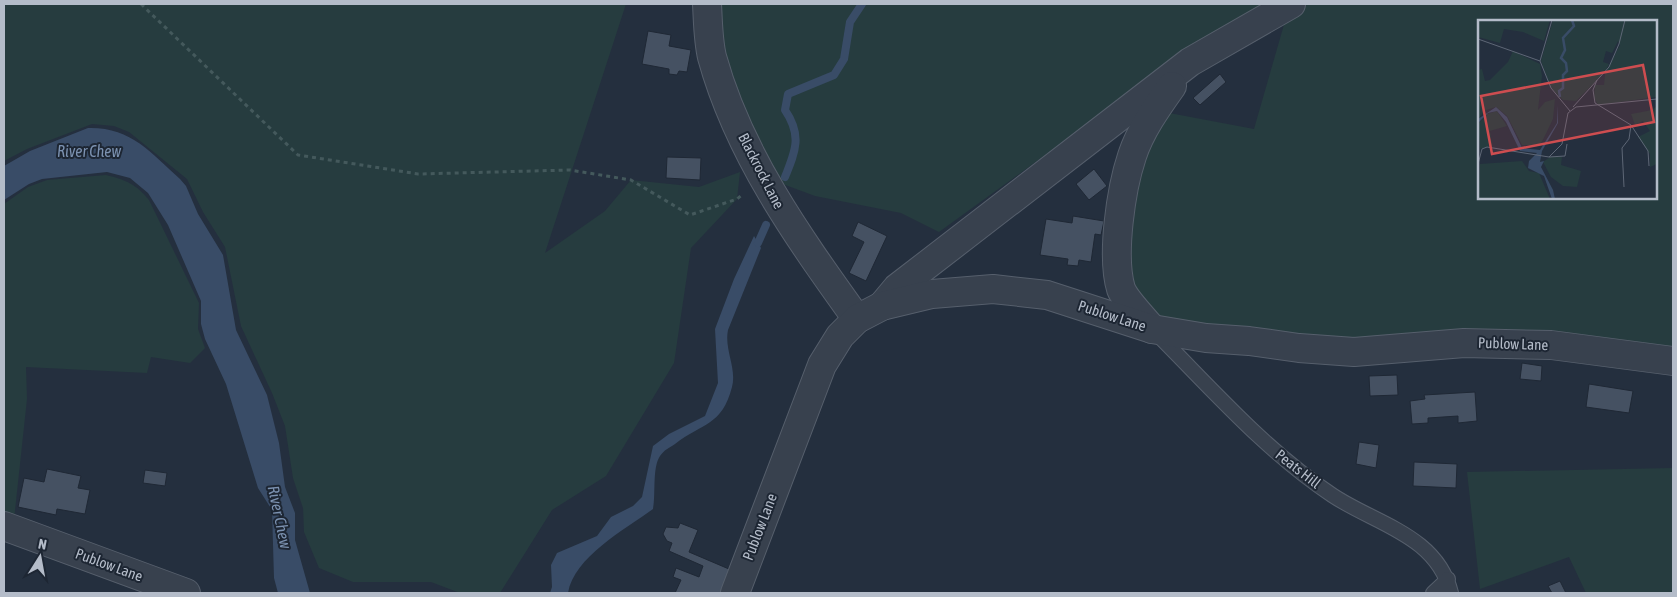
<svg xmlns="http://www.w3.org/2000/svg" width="1677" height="597" font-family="'Asap Condensed',sans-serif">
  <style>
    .green { fill: #263c3f; fill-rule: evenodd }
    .water { fill: #394c67 }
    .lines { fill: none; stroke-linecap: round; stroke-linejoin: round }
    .stream { stroke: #394c67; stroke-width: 8 }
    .building { fill: #455162; stroke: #1f2835 }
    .lane-casing { stroke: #565f6c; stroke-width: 16 }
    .street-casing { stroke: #565f6c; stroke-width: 30 }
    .path { stroke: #44595c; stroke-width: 3; stroke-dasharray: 4 4; stroke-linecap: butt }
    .lane { stroke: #38414e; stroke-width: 14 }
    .street { stroke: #38414e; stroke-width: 28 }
    .labels { text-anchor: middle; stroke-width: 4; stroke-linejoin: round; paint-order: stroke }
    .street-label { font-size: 15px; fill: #b4bcc9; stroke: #1d2633 }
    .water-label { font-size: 16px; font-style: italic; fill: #7c92b1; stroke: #1d2633 }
    .inset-river { fill: none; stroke: #394c67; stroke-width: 2.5 }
    .inset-road { fill: none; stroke: #5e6776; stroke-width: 1 }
    .view { fill: #ce4d50; fill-opacity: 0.15; stroke: #ce4d50; stroke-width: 2.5 }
    .inset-edge { fill: none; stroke: #b4bcc9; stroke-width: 2.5 }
  </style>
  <rect width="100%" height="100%" fill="#242f3e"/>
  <g class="green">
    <path d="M4,4h622l-81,249 60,-42 26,-31 68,7 41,-15 -3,27 -46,49 -17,115 -68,113 -54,34 -52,83h-40l-29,-11h-78l-34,-14 -15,-36 -1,-24 -10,-30 -8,-52 -13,-33 -31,-67 -16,-79 -22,-35 -16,-33 -58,-47 -15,-6 -22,-2 -65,25 -23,12z"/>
    <path d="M717,4h552l-72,41 -258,187 -38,-19 -86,-17 -35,-13 -48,-92 -14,-41z"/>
    <path d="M1308,4h365v345l-320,-8 -155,-17 -42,-8 -25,-27 -6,-53 7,-55 32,-69 90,17 31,-108zM1480,21h176v177h-176z"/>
    <path d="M106,175c20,5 30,9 43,25l50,103 -1,26 7,19 -15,15 -39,-6 -4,16 -121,-6 1,32 -13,121 -10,-2v-314l24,-17 19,-7z"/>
    <path d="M1673,468v125h-87l-17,-36 -89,32 -13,-117z"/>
  </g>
  <g class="water">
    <path d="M88,128c43,-1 62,24 92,51l6,7 12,28 25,41 13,75 31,65 12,48 6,44 10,26v27l15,53h-32l-4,-15 -2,-68 -14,-22 -32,-104 -21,-45 -4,-15v-23l-33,-76 -20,-32 -18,-15 -23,-6 -65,7 -13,5 -25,16v-34l26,-15z"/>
    <path d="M754,236l7,12 -33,82c-4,20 9,38 4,57 -10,39 -30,36 -57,57 -6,4 -11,6 -15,12 -8,12 -4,38 -7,53 -29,21 -79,48 -85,84h-18l2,-6 -1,-22 6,-12 40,-17 14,-19 22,-11 9,-9 11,-51 16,-12 36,-18 13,-33 -3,-54 19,-50z"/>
  </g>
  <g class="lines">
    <g class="stream">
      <path d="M785,177c11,-27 17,-42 0,-67l3,-16 46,-19 10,-16 6,-37 12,-18"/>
      <path d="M758,243l8,-18"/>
    </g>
  </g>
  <g class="building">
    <path d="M648,31l23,4 -2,11 22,4 -4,22 -8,-1 -2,4 -8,-1v-5l-27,-5z"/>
    <path d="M1220,74l6,8 -26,23 -7,-7z"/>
    <path d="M667,157l34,1 -1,22 -34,-2z"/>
    <path d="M1094,169l13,17 -18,14 -13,-16z"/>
    <path d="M1073,216l31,5 -3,14 -6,-1 -4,28 -12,-2 -1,6 -11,-1 1,-6 -28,-4 6,-36 26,4z"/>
    <path d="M858,222l29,14 -21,45 -17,-8 15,-31 -12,-6z"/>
    <path d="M1522,363l20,3 -1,15 -21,-2z"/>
    <path d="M1397,375l1,20 -28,1 -1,-20z"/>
    <path d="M1589,384l44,7 -4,22 -43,-6z"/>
    <path d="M1475,392l2,29 -19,2v-7l-30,2v5l-16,1 -2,-23 15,-2 -1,-4z"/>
    <path d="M1359,442l20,3 -3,23 -20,-4z"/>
    <path d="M1414,462l43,2 -1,24 -43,-2z"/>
    <path d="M47,469l34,7 -3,12 12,2 -5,24 -28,-5 -1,6 -38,-8 6,-29 20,4z"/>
    <path d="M145,470l22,3 -2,13 -22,-3z"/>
    <path d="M680,523l18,7 -9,22 47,20 -9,21h-52l6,-13 -8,-3 3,-9 23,9 4,-11 -34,-15 3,-8 -5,-2 -4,-7 3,-7 12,1z"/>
    <path d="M1560,581l6,12h-14l-4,-7z"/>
  </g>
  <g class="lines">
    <g class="lane-casing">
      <g id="lane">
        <path d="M1156,333c56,56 110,118 176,162 43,29 105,40 119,98"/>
        <path d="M1433,593l15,-14"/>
      </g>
    </g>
    <g class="street-casing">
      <g id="street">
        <path d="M707,4c1,17 1,36 5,53 27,98 87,181 145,262"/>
        <path d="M882,306l15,-18 293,-226 101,-58"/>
        <path d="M1152,329c-8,-10 -27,-29 -31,-40 -10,-33 0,-100 11,-133 8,-25 25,-49 40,-70"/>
        <path d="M4,526l182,67"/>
        <path d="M735,593l87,-228 18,-29 17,-17 25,-13 50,-12 61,-5 54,6 105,34 54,9 43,3 50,7 55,4 110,-9 87,2 122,16"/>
      </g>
    </g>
    <path class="path" d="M141,4l157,151 120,19 152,-4 61,10 59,35 47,-16 6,-5"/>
    <use href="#lane" class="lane"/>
    <use href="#street" class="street"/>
  </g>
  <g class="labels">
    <g class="street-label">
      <text transform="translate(761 171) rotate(63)" y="5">Blackrock Lane</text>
      <text transform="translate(1112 316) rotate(18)" y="5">Publow Lane</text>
      <text transform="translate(1513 344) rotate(2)" y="5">Publow Lane</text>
      <text transform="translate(1298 469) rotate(38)" y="5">Peats Hill</text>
      <text transform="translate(760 527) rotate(-69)" y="5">Publow Lane</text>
      <text transform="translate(109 565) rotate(20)" y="5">Publow Lane</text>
    </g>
    <g class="water-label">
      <text x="89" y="157">River Chew</text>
      <text transform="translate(280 517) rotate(78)" y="6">River Chew</text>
    </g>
  </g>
  <g transform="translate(1478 20)">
    <rect width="179" height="179" fill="#242f3e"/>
    <path d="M0,0h72l-6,21 -21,-9 -19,-3 -4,14 -22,-6zM75,0h104v77l-59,8 -4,-7 1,-13h9l1,-11 15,-29 -2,-4 -6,12 -6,-2 -3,11 6,2 -4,8 -29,29 -13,-1 -12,-12 -10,-27zM35,31l27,13 2,12 -4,34 7,-8 10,-3 -2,20 -13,27 -18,-1 -15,-29 -11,-9 -10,3 -8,9v-49l4,-1 3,12 5,-1 18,-18zM179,86v58l-7,3v-13l-12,-17 12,-6 -7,-10 -8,4 -4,-11 21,-4zM19,91l10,15 -17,5 2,15 -12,3 -2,-25 9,-10zM72,137h12l-1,8 20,6 -4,16 -14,-1 -12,-9 -8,-15zM44,141l7,10 10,2 11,26h-72l2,-35z" fill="#263c3f"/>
    <path d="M80,85v18l-16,28 -2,11 4,-1 -3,6 12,23 2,9h-3l-8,-23 -16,-8 1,-7 8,-8 -17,-2 -14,-29 -9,-11 -9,2 -10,10v-4l18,-12 11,10 15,31 18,2 17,-27z" fill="#394c67"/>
    <path class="inset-river" d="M82,77l-1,-6 4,-3v-13l4,-4 -1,-8 -5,-5 4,-8 -2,-12 11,-12 -2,-6"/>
    <path class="inset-road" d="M74,0l-12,41 11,27 19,23M0,19l62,22M119,60l-4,10 2,13 36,22 17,26 1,15M95,87l36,-40 10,-23 6,-24M71,137l16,-1 2,-12M0,144l4,-15 5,-2 62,10 13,-13 6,-31 8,-6 81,-8M146,167l-2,-39 7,-9 2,-14"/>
    <path class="view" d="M165,45l11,57 -162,32 -11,-58z"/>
    <rect width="179" height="179" class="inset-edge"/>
  </g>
  <rect width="1677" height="597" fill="none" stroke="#b4bcc9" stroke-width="10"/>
  <g transform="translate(40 557) rotate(11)" stroke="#1d2633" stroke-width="4" paint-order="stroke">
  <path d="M0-4L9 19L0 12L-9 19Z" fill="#b4bcc9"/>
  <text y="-8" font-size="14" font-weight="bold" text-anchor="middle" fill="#b4bcc9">N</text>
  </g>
</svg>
